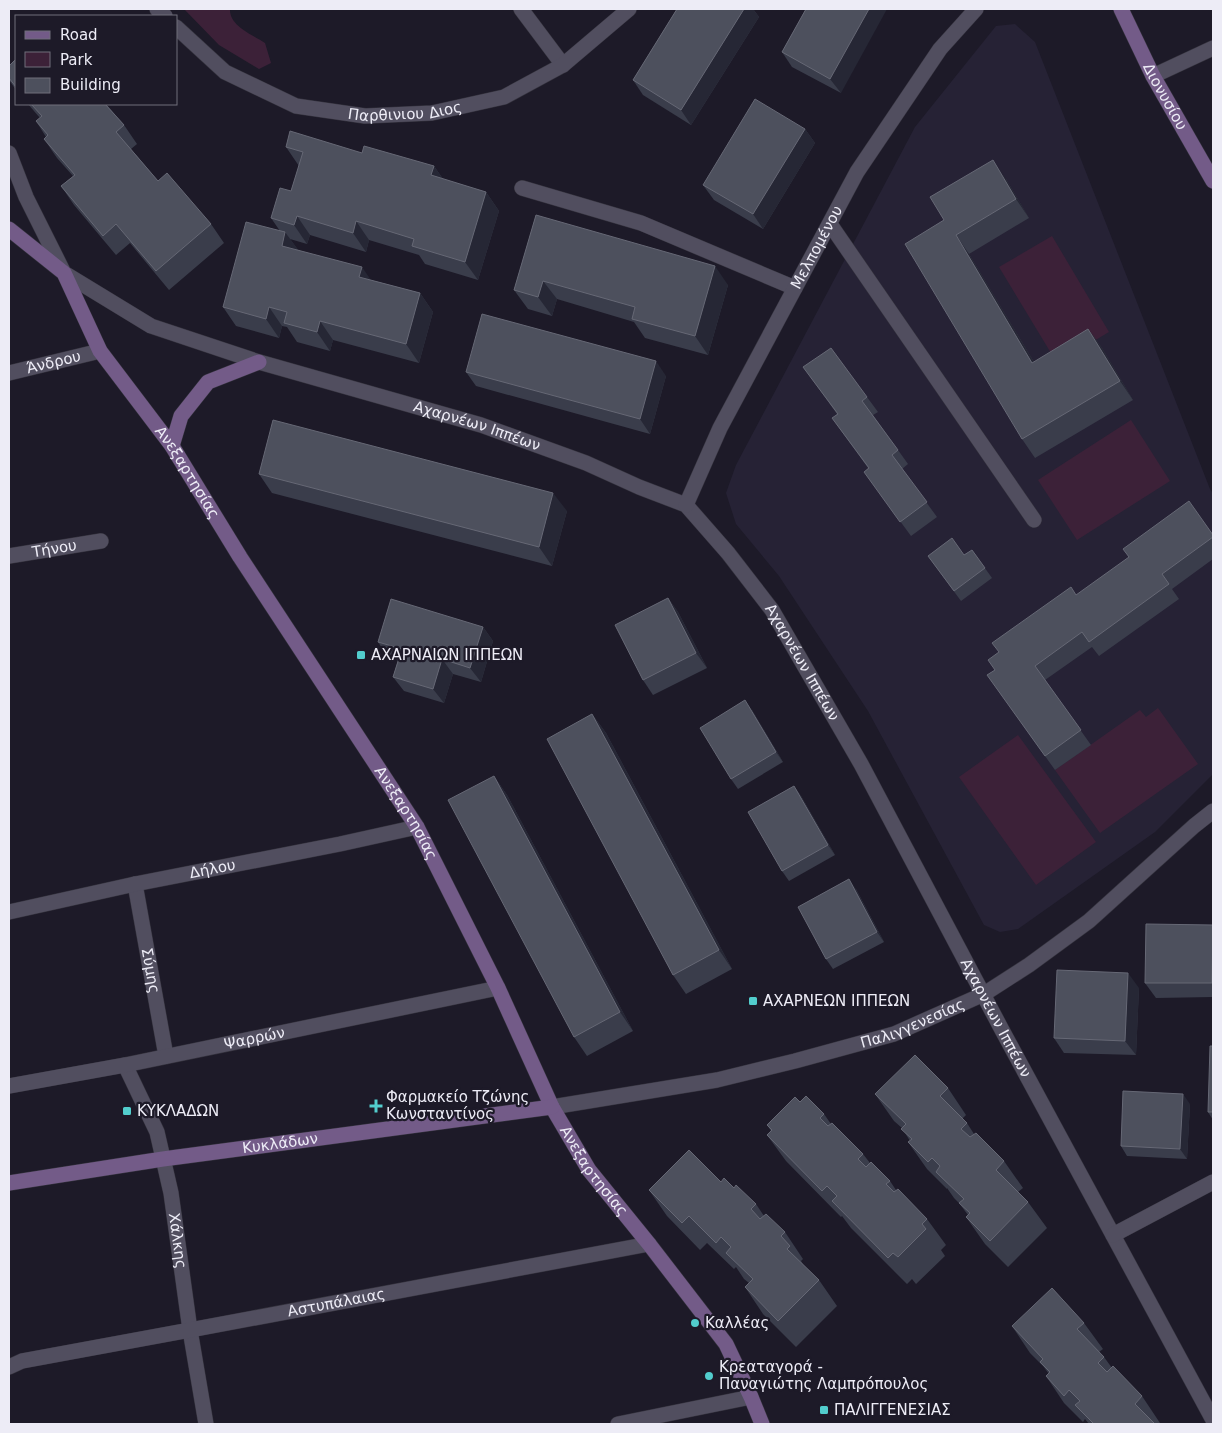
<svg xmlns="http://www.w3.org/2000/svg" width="1222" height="1433" font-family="'DejaVu Sans',sans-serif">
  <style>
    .built { fill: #262235 }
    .green { fill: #3c2138 }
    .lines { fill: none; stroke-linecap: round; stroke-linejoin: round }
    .lane-casing { stroke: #35333e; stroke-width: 16 }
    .street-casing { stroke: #35333e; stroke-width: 16 }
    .secondary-casing { stroke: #35333e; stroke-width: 16 }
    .lane { stroke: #514e5f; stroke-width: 15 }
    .street { stroke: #514e5f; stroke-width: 15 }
    .secondary { stroke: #735b88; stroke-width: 15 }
    .wall { fill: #3a3d4b }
    .shaded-wall { fill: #262735 }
    .building { fill: #4d505d; stroke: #666875 }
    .poi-dot { fill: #52cdcd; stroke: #1d1a28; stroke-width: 2 }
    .labels { text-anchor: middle; stroke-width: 4.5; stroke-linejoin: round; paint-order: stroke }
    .street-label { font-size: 15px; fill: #edecf6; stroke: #1d1a28 }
    .poi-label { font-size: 15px; fill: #edecf6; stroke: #1d1a28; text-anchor: start }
  </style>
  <rect width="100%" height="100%" fill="#1d1a28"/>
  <path class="built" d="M1015,24l20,18 175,447 3,5v280l-58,58 -137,97 -18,3 -16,-7 -116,-214 -89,-135 -43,-52 -10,-31 10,-28 179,-338 81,-101z"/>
  <g class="green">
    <path d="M184,9h46c-1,17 23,26 35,34l6,20 -12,6 -40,-24z"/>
    <path d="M1052,236l57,96 -52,31 -58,-96z"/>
    <path d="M1131,420l39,61 -93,59 -39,-60z"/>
    <path d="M1158,708l40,56 -98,69 -45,-63 85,-60 6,7z"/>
    <path d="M1018,735l78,107 -60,43 -77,-108z"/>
  </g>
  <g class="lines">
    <g class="lane-casing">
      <path id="lane" d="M830,224l204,296"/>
    </g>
    <g class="street-casing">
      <g id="street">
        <path d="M157,9l8,7"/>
        <path d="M521,9l42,56"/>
        <path id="s1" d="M176,27l49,45 71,34 69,10 67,-3 72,-16 59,-32 66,-56"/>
        <path d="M1153,76l60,-28"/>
        <path id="s2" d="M9,153l17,44 38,76 87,53 108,36 222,63 105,38 53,24 47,18 42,48 44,57 89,154 141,266 211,390"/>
        <path d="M522,188l119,35 154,65"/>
        <path id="s3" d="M9,373l91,-22"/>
        <path id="s4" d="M686,505l34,-77 137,-256 83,-123 36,-40"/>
        <path id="s5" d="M9,556l92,-15"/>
        <path id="s6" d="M135,884l31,172"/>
        <path id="s7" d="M9,912l126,-28 205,-40 77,-17"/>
        <path id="s8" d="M125,1065l32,67 14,61 19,137 16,94"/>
        <path id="s9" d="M9,1086l116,-21 373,-77"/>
        <path id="s10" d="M552,1107l165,-27 78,-19 99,-27 90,-40 45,-29 60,-44 105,-95 19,-15"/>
        <path d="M1113,1235l100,-53"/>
        <path id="s11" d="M9,1367l13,-6 168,-31 459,-86"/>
        <path d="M618,1424l133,-27"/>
      </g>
    </g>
    <g class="secondary-casing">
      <g id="secondary">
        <path id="s12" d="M1121,9l32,67 60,105"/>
        <path id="s13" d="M9,229l55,44 36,78 72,95 68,111 177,270 81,161 54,119 37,63 60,74 77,100 25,53 11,27"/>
        <path d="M172,446l9,-30 27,-34 51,-20"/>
        <path id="s14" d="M9,1183l154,-24 389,-52"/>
      </g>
    </g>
    <use href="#lane" class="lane"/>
    <use href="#street" class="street"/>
    <use href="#secondary" class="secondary"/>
  </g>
  <g class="wall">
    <path d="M677,9h76l6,8 -68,108 -48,-30 -10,-15z"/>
    <path d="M806,9l35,84 -49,-26 -10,-15z"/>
    <path d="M16,59v31l-7,-10v-14z"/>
    <path d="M28,104h78l18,21 13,19 -6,5 27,32 53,43 13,19 -55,47 -39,-47 -14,12 -42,-50 -13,-19 12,-10 -16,-18 -13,-19 2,-2 -10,-16 4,-3z"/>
    <path d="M805,129l10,14 -52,86 -49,-29 -11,-15z"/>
    <path d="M286,147l76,6 72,13 9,13 43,13 13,19 -21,69 -53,-16 -6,-9 -50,-15 -3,12 -56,-17 -3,9 -17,-5 8,11 73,30 49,13 13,19 -14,51 -86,-23 -3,11 -33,-9 -10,-15 -5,-1 -3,12 -43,-12 -13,-19 57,-76 -9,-13 20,-27 8,-25z"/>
    <path d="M1006,179l23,39 -60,36 65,108 54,-33 14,19 31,52 -98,58 -13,-19 -78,-219z"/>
    <path d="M536,215l192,70 -20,70 -63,-17 -11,-16 -77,-23 -5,17 -24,-7 -14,-19z"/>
    <path d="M803,367l64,30 11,15 -5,3 35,49 -6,5 35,48 -26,19 -47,-64 4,-4 -36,-50 5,-4z"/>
    <path d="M466,372l200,4 -16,58 -174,-48z"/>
    <path d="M259,474l308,37 -15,55 -280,-73z"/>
    <path d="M1213,535v24l-41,30 7,10 -80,57 -7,-9 -47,33 46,65 -36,25 -68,-95 8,-5 81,-75z"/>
    <path d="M972,550l20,28 -31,23 -33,-45 36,-1z"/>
    <path d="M668,598l10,14 29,56 -54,27 -10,-15z"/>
    <path d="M483,627l10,14 -12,41 -28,-8 -9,29 -40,-12 -11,-14 5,-17 -10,-3 -10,-15z"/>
    <path d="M752,710l31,52 -45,27 -7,-10z"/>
    <path d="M592,714l14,19 126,236 -46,25 -13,-19z"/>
    <path d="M494,776l13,19 126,236 -46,25 -13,-19z"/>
    <path d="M794,786l7,10 34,59 -46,26 -7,-10z"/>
    <path d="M856,889l28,53 -51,27 -7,-10z"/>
    <path d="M1213,926v71l-57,1 -11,-15z"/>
    <path d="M1139,988l-3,67 -72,-2 -10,-15z"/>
    <path d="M1213,1046v74l-5,-8z"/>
    <path d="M948,1088l18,27 -4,4 5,4 7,11 30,27 19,27 -5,4 10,10 19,26 -39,39 -23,-23 -19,-27 2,-2 -9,-12 -5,-5 -7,-10v1l-20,-20 -19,-27 2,-1 -8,-13 -8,-7 -19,-27z"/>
    <path d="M800,1102l24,12 7,10 32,30 7,9 20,18 6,9 31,29 19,26 -5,5 4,6 -29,28 -4,-5 -5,5 -56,-56 -9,-12 -1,1 -55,-56 -19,-26 4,-4 -4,-6z"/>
    <path d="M1190,1104l-3,55 -60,-3 -6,-10z"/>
    <path d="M721,1182l13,6 22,16 8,12 21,16 18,27 -2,2 3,5 15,14 18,26 -41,41 -33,-33 -18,-27 4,-4 -5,-4 -8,-12 -2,2 -27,-26 -7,7 -33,-34 -18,-26z"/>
    <path d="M1084,1323l19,26 -4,3 5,5 8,11 30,28 18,27 -1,1h-70l-4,-5 -2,3 -19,-19 -18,-27 3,-2 -6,-8 -13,-13 -18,-27z"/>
  </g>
  <g class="shaded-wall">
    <path d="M744,9h9l6,8 -68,108 -10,-15z"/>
    <path d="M869,9h18l-46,84 -11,-14z"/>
    <path d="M805,129l10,14 -52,86 -10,-15z"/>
    <path d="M993,160l13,19 23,39 -13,-19z"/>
    <path d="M434,166l13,19 -16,-10z"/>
    <path d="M486,192l13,19 -21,69 -13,-18z"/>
    <path d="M297,216l13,19 -3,9 -13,-19z"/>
    <path d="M356,221l13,19 -3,12 -13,-19z"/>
    <path d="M285,232l14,19 -17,-5z"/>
    <path d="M956,235l13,19 77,128 -14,-19z"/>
    <path d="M715,266l13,19 -20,70 -13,-19z"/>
    <path d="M362,267l13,19 -16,-9z"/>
    <path d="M543,281l14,18 -5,17 -14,-19z"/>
    <path d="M420,293l13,19 -14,51 -13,-19z"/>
    <path d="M269,307l13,19 -3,12 -13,-19z"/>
    <path d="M320,321l13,19 -3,11 -13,-19z"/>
    <path d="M1088,329l14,19 31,52 -13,-19z"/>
    <path d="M656,361l10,15 -16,58 -10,-15z"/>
    <path d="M553,493l14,18 -15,55 -13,-19z"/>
    <path d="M668,598l10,14 29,56 -11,-15z"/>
    <path d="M483,627l10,14 -12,41 -11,-14z"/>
    <path d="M442,659l11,15 -9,29 -11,-14z"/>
    <path d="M745,700l7,10 31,52 -7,-10z"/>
    <path d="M592,714l14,19 126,236 -13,-19z"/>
    <path d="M494,776l13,19 126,236 -13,-19z"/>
    <path d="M794,786l7,10 34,59 -7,-10z"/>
    <path d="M849,879l7,10 28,53 -7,-10z"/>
    <path d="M1213,925v59l-1,-1z"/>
    <path d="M1128,973l11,15 -3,67 -11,-14z"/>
    <path d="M1183,1094l7,10 -3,55 -7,-10z"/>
  </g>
  <g class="building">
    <path d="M677,9h67l-63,101 -48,-30z"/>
    <path d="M806,9h63l-39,70 -48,-27z"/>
    <path d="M16,59v28l-7,-9v-12z"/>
    <path d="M755,99l50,30 -52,85 -50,-29z"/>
    <path d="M31,104h74l19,21 -8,7 42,49 9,-8 44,51 -55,47 -40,-47 -13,12 -42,-50 14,-11 -31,-36 4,-4 -12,-14 6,-5z"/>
    <path d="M290,131l72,22 2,-7 70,20 -3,9 55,17 -21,70 -53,-16 2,-7 -58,-18 -3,12 -56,-17 -3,9 -23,-7 9,-30 11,3 12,-39 -17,-5z"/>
    <path d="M993,160l23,39 -60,36 76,128 56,-34 32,52 -98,58 -117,-195 39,-24 -14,-23z"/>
    <path d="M536,215l179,51 -20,70 -63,-17 3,-12 -92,-26 -5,16 -24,-7z"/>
    <path d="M246,222l39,10 -3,14 80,21 -3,10 61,16 -14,51 -86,-23 -3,11 -33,-9 3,-11 -18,-5 -3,12 -43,-12z"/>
    <path d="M482,314l174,47 -16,58 -174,-47z"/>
    <path d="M831,348l36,49 -5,4 36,49 -6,5 35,47 -27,20 -36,-50 5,-4 -37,-50 6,-4 -35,-47z"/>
    <path d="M273,420l280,73 -14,54 -280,-73z"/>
    <path d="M1189,501l24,34v2l-51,37 7,10 -80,58 -7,-10 -47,34 46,64 -36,26 -58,-81 8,-5 -7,-10 11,-8 -7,-9 79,-56 5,8 53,-38 -6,-8z"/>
    <path d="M952,538l12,17 8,-5 13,18 -31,23 -26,-35z"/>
    <path d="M668,598l28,55 -53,27 -28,-55z"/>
    <path d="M391,599l92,28 -13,41 -28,-9 -9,30 -40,-12 9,-28 -24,-7z"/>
    <path d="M745,700l31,52 -45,27 -31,-51z"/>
    <path d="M592,714l127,236 -46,25 -126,-236z"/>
    <path d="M494,776l126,236 -46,25 -126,-237z"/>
    <path d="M794,786l34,59 -46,26 -34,-59z"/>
    <path d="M849,879l28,53 -51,27 -28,-52z"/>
    <path d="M1146,924l67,1 -1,58h-67z"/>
    <path d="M1057,970l71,3 -3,68 -71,-3z"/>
    <path d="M1210,1046h3v66h-5z"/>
    <path d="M915,1055l33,33 -8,8 27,27 -6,6 9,8 6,-4 28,28 -8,9 32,32 -38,39 -24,-24 4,-4 -11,-10 5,-4 -28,-27 4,-6 -8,-8 -4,4 -20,-20 4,-3 -11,-10 5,-5 -31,-30z"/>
    <path d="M1123,1091l60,3 -3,55 -59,-3z"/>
    <path d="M806,1096l18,18 -4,4 8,8 4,-3 31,31 -5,5 8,8 5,-5 19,19 -4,3 8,8 4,-3 29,30 -5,5 4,5 -28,28 -5,-4 -5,5 -56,-57 5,-5 -10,-10 -5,5 -55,-56 5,-5 -5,-5 28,-28 5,5z"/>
    <path d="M689,1150l32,32 3,-4 10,10 2,-3 20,19 -5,5 9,10 6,-5 19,18 -4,4 9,10 -3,3 32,31 -41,41 -33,-34 8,-8 -27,-26 5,-6 -10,-10 -5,6 -27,-27 -7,7 -33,-33z"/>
    <path d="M1052,1288l32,35 -7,6 27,28 -6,6 9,9 6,-6 29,30 -7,8 20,20h-61l-19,-19 5,-4 -11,-11 -5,6 -18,-20 4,-4 -10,-10 3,-3 -31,-33z"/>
  </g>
  <g class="poi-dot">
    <rect x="356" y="650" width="10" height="10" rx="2.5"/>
    <rect x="748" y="996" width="10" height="10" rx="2.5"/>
    <path d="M373.5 1098.5h5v5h5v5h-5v5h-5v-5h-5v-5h5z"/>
    <rect x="122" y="1106" width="10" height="10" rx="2.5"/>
    <circle cx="695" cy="1323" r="5"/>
    <circle cx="709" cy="1376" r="5"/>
    <rect x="819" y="1405" width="10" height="10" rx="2.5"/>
  </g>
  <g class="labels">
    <g class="street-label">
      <text dy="5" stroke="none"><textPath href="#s12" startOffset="98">Διονυσίου</textPath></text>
      <text dy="5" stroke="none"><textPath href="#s1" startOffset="255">Παρθινιου Διος</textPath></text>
      <text dy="5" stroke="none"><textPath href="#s4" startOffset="289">Μελπομένου</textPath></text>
      <text dy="5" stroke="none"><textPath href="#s3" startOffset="46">Άνδρου</textPath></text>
      <text dy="5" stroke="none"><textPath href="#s2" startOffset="575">Αχαρνέων Ιππέων</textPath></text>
      <text dy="5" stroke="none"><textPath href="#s13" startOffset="306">Ανεξαρτησίας</textPath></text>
      <text dy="5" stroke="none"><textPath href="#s5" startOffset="46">Τήνου</textPath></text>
      <text dy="5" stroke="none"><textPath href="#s2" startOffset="995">Αχαρνέων Ιππέων</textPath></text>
      <text dy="5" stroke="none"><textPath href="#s13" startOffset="711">Ανεξαρτησίας</textPath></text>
      <text dy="5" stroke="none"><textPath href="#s7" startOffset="208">Δήλου</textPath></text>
      <text dy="5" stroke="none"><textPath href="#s6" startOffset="88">Σύμης</textPath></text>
      <text dy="5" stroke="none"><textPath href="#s2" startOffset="1400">Αχαρνέων Ιππέων</textPath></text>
      <text dy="5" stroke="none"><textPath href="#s10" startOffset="371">Παλιγγενεσίας</textPath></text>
      <text dy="5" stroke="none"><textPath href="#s9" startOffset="250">Ψαρρών</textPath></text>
      <text dy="5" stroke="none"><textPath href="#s14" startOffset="274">Κυκλάδων</textPath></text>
      <text dy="5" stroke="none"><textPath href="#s13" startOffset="1116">Ανεξαρτησίας</textPath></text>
      <text dy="5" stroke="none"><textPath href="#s8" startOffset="185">Χάλκης</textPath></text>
      <text dy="5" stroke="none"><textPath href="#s11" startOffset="334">Αστυπάλαιας</textPath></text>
    </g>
    <g class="poi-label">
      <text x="371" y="660">ΑΧΑΡΝΑΙΩΝ ΙΠΠΕΩΝ</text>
      <text x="763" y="1006">ΑΧΑΡΝΕΩΝ ΙΠΠΕΩΝ</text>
      <text x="386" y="1102">Φαρμακείο Τζώνης<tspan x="386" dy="17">Κωνσταντίνος</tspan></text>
      <text x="137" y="1116">ΚΥΚΛΑΔΩΝ</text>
      <text x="705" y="1328">Καλλέας</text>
      <text x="719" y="1372">Κρεαταγορά -<tspan x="719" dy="17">Παναγιώτης Λαμπρόπουλος</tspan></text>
      <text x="834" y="1415">ΠΑΛΙΓΓΕΝΕΣΙΑΣ</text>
    </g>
  </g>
  <rect width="1222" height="1433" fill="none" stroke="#edecf6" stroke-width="20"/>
  <rect x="15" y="15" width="162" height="90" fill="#1d1a28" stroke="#706e7a"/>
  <rect x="25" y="31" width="25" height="8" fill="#735b88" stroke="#706e7a"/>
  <text x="60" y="40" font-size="15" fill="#edecf6">Road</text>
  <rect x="25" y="52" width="25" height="15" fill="#3c2138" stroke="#706e7a"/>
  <text x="60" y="65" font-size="15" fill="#edecf6">Park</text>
  <rect x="25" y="78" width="25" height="15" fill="#4d505d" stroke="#706e7a"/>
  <text x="60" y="90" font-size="15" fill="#edecf6">Building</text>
</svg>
